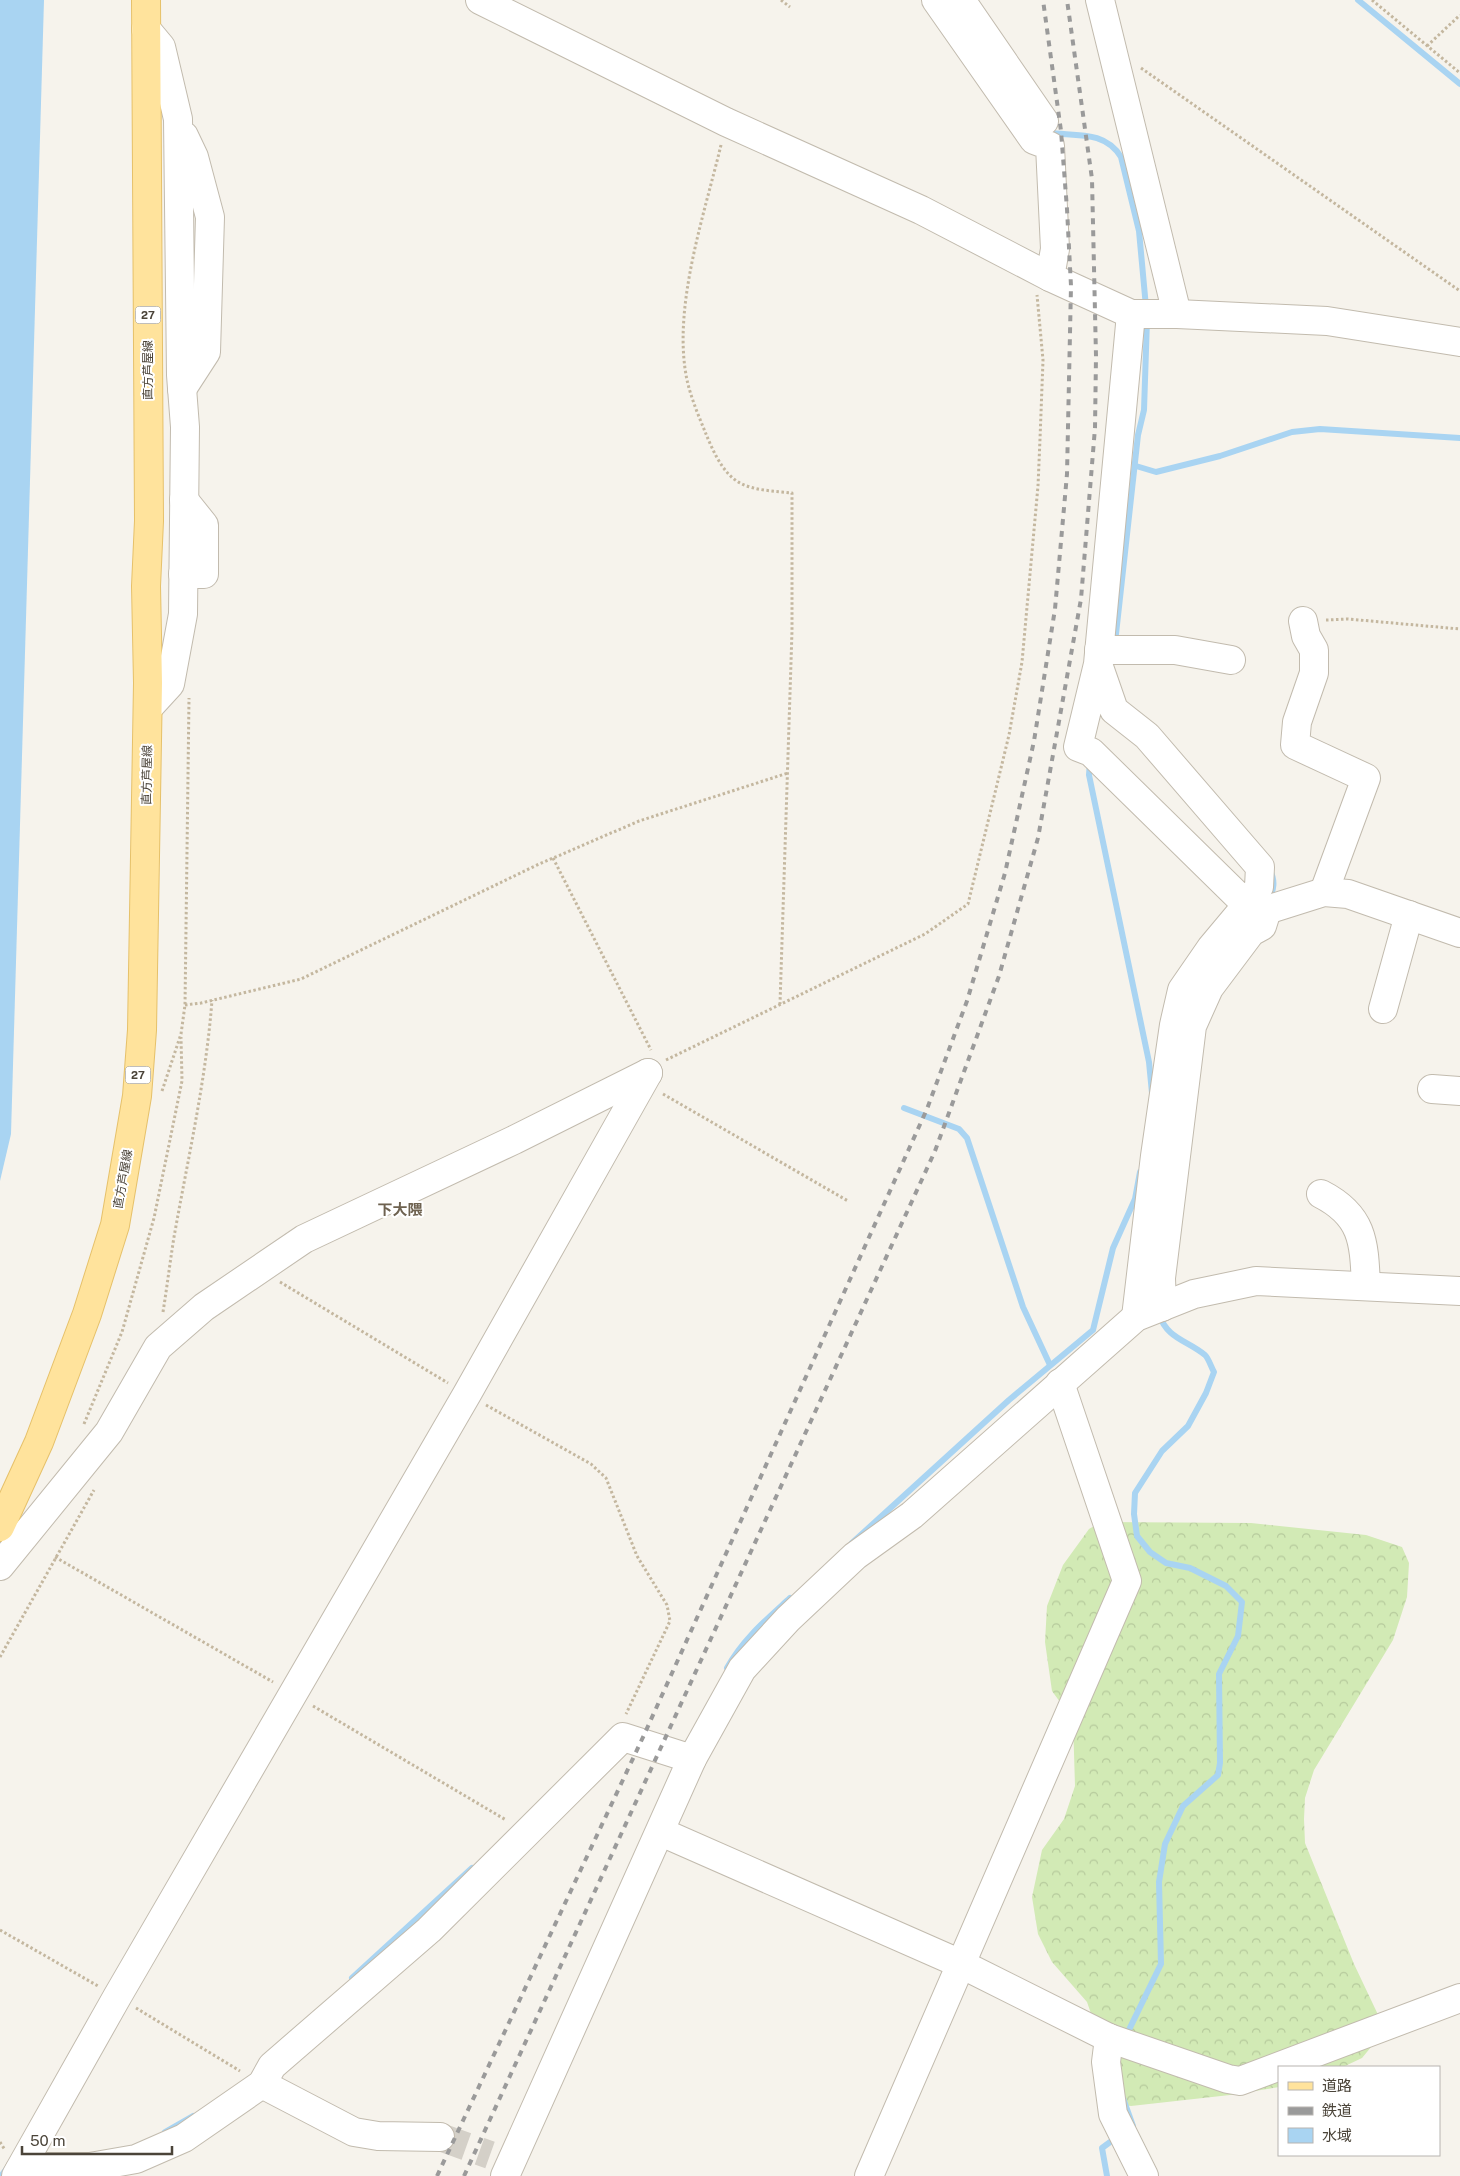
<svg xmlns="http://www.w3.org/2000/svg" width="1460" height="2176" font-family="'Public Sans','Noto Sans JP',sans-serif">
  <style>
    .forest { fill: url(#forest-crowns) }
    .water { fill: #a9d4f2 }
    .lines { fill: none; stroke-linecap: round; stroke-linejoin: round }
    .stream { stroke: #a9d4f2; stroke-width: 6 }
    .minor-tunnel { stroke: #d4d0c8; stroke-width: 28; stroke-dasharray: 28 14; stroke-linecap: butt }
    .minor-casing { stroke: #c2bbae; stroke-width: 30 }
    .major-casing { stroke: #e6c16a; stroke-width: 30 }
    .path { stroke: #c4b79f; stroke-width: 3; stroke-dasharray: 2.5 2.5; stroke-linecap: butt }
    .minor { stroke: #fff; stroke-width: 28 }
    .major { stroke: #ffe39c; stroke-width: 28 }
    .rail { stroke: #9a9a9a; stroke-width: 4; stroke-dasharray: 6 6; stroke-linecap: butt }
    .labels { text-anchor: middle; stroke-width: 4; stroke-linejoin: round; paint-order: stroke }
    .shield { fill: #fff; stroke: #817c74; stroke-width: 1 }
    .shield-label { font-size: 11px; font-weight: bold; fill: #4b4439 }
    .street-label { font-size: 12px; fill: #4b4439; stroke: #fff }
    .quarter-label { font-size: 15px; font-weight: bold; fill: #6e6250; stroke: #fff }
  </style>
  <defs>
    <pattern id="forest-crowns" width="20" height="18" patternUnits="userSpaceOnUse" patternTransform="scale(1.25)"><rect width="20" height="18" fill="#d2eab5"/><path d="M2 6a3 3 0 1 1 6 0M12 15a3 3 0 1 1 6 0" fill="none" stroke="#b6ca9c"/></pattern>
  </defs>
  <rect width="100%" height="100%" fill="#f6f3ec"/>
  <path class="forest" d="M1101,1522l150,1 115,12 36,12 7,16 -2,34 -14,43 -79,130 -9,28 -1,21 1,24 49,121 27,57v14l-19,23 -19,9h-64v20l-49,8 -99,11 -22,-3 -12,-72 -10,-29 -35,-40 -14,-28 -6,-37 10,-47 22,-31 11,-33 -2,-66 -21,-29 -7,-49 2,-36 16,-41 26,-36z"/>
  <path class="water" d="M0,0h44l-33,1134 -11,47z"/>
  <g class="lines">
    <g class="stream">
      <path d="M1358,0l102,84"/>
      <path d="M1050,133c27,3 55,-2 71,24l18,74 7,76"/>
      <path d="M1136,466l20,6 64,-16 72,-24 28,-3 140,9"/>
      <path d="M1115,643l23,-208 6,-25 3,-90"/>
      <path d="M1090,762l-1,13 60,287 3,31"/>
      <path d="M1267,900c8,-9 8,-20 3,-30"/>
      <path d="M904,1108l55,21 8,9 56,169 27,58"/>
      <path d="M852,1543l157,-143 84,-70 20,-82 22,-49 5,-27"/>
      <path d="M727,1668c16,-29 39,-48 63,-70"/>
      <path d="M352,1978l120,-110"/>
      <path d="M1125,2038l36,-74 -2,-82 6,-38 18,-38 35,-31 2,-12 -1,-89 19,-38 4,-34 -16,-16 -36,-18 -24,-5 -16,-11 -13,-16 -3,-22 1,-21 27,-42 26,-25 18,-33 8,-21c-3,-5 -5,-13 -9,-17 -18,-15 -38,-16 -46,-41"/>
      <path d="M1123,2098l10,28"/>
      <path d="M165,2132l28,-16"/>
      <path d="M1,2176l7,-9"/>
      <path d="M1107,2176l-5,-28 15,-11"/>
    </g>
    <path class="minor-tunnel" d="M440,2137l50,18"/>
    <g class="minor-casing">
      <g id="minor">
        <path d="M480,0l246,122 195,88 129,67 81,37h46l150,7 133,21"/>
        <path d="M936,0l98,140 16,6 5,103 -5,28"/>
        <path d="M961,0l83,121"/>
        <path d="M1100,0l77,314"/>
        <path d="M146,29l15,18 17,72 3,256 4,52 -2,187 -13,70 -22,24"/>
        <path d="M182,389l24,-37 4,-135 -16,-60 -10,-21"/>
        <path d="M183,574h21v-49l-20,-25"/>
        <path d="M1303,621l3,15 8,14v23l-17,49 -2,23 71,33 -42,114"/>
        <path d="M1099,650h76l56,10"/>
        <path d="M1098,664l16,46 33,26 113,131 -1,20 -12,18 -156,-153 -13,-5 20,-83 33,-350"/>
        <path d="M1383,1009l26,-94"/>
        <path d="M1432,1089l28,2"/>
        <path d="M1321,1194c43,22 43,49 45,92"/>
        <path d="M1162,1307l-1,-29 31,-252 17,-38 42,-56 11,-6 5,-16"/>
        <path d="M1136,1317l19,-161 19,-131 8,-35 29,-42 36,-43 20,5 57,-18 24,2 112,39"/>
        <path d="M0,1566l109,-134 49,-85 46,-40 100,-68 210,-99 134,-67"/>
        <path d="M661,1832l300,132 148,74 119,41 12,2 220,-83"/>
        <path d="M1109,2038l-3,24 7,52 31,62"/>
        <path d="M262,2084l92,48 24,4 62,1"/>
        <path d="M19,2171l28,-4h43l46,-8 48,-21 78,-54 10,-18 157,-136 194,-193 69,22"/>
        <path d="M16,2176l101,-179 350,-603 181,-321"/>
        <path d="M505,2176l187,-417 50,-90 46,-50 67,-63 57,-41 224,-198 58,-23 62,-13 204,10"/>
        <path d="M869,2176l258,-595 -67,-198"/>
      </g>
    </g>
    <g class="major-casing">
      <path id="major" d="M0,1527l39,-85 48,-128 28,-89 22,-129 5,-66 6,-347 -2,-97 3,-65 -3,-521"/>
    </g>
    <g class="path">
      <path d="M781,0l9,7"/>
      <path d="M1372,0l88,73"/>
      <path d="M1427,46l33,-31"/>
      <path d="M1141,68l319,223"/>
      <path d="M721,145c-17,71 -49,163 -34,235 4,18 12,37 19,54 7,17 17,40 34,49 15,8 36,8 52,10v138l-12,373"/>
      <path d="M1326,620l22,-1 112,10"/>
      <path d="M553,858l98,192"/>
      <path d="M185,1005l16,-2 100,-24 236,-114 102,-44 149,-48"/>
      <path d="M666,1060l259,-126 43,-30 41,-169 13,-73 16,-176 2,-47 3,-79 -6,-65"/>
      <path d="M162,1091l19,-57 4,-29 4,-307"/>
      <path d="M663,1094l185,107"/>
      <path d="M280,1282l168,101"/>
      <path d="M163,1312c4,-25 7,-50 11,-75 14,-79 32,-157 38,-237"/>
      <path d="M486,1405l105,59 15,14 31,78 30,49 3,16 -44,93"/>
      <path d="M84,1424l38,-92 32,-114 28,-137 -1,-44"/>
      <path d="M55,1557l218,125"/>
      <path d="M0,1657l94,-167"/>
      <path d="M313,1706l193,114"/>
      <path d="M0,1930l98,56"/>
      <path d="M136,2008l104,63"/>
      <path d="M0,2142l5,8"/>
    </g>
    <use href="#minor" class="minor"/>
    <use href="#major" class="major"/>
    <g class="rail">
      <path d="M437,2176l207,-441 283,-626 40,-108 38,-128 29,-132 21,-132 12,-135 4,-188 -4,-77 -6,-78 -18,-131"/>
      <path d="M464,2176l471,-1025 64,-175 39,-138 43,-239 14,-171 1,-72 -4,-177 -25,-179"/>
    </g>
  </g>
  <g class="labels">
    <g class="shield">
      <rect x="135.5" y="306.5" width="25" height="17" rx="4"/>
      <rect x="125.5" y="1066.5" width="25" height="17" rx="4"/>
    </g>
    <g class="shield-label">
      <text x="148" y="319">27</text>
      <text x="138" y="1079">27</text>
    </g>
    <g class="street-label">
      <text transform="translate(148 370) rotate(-90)" y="4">直方芦屋線</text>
      <text transform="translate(147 775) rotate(-89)" y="4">直方芦屋線</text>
      <text transform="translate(123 1179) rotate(-80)" y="4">直方芦屋線</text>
    </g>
    <g class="quarter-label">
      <text x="400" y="1215">下大隈</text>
    </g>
  </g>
  <rect x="1278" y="2066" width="162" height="90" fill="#ffffff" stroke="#b7b4b0"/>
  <rect x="1288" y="2082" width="25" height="8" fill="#ffe39c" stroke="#b7b4b0"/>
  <text x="1322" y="2091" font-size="15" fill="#4b4439">道路</text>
  <rect x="1288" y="2107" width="25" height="8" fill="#9a9a9a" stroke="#b7b4b0"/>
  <text x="1322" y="2116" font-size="15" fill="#4b4439">鉄道</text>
  <rect x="1288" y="2128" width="25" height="15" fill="#a9d4f2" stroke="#b7b4b0"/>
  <text x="1322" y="2141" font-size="15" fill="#4b4439">水域</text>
  <path d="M22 2146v8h150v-8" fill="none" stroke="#4b4439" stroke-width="2.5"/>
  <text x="30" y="2146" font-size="15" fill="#4b4439" stroke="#ffffff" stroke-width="4" paint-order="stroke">50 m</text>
</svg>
